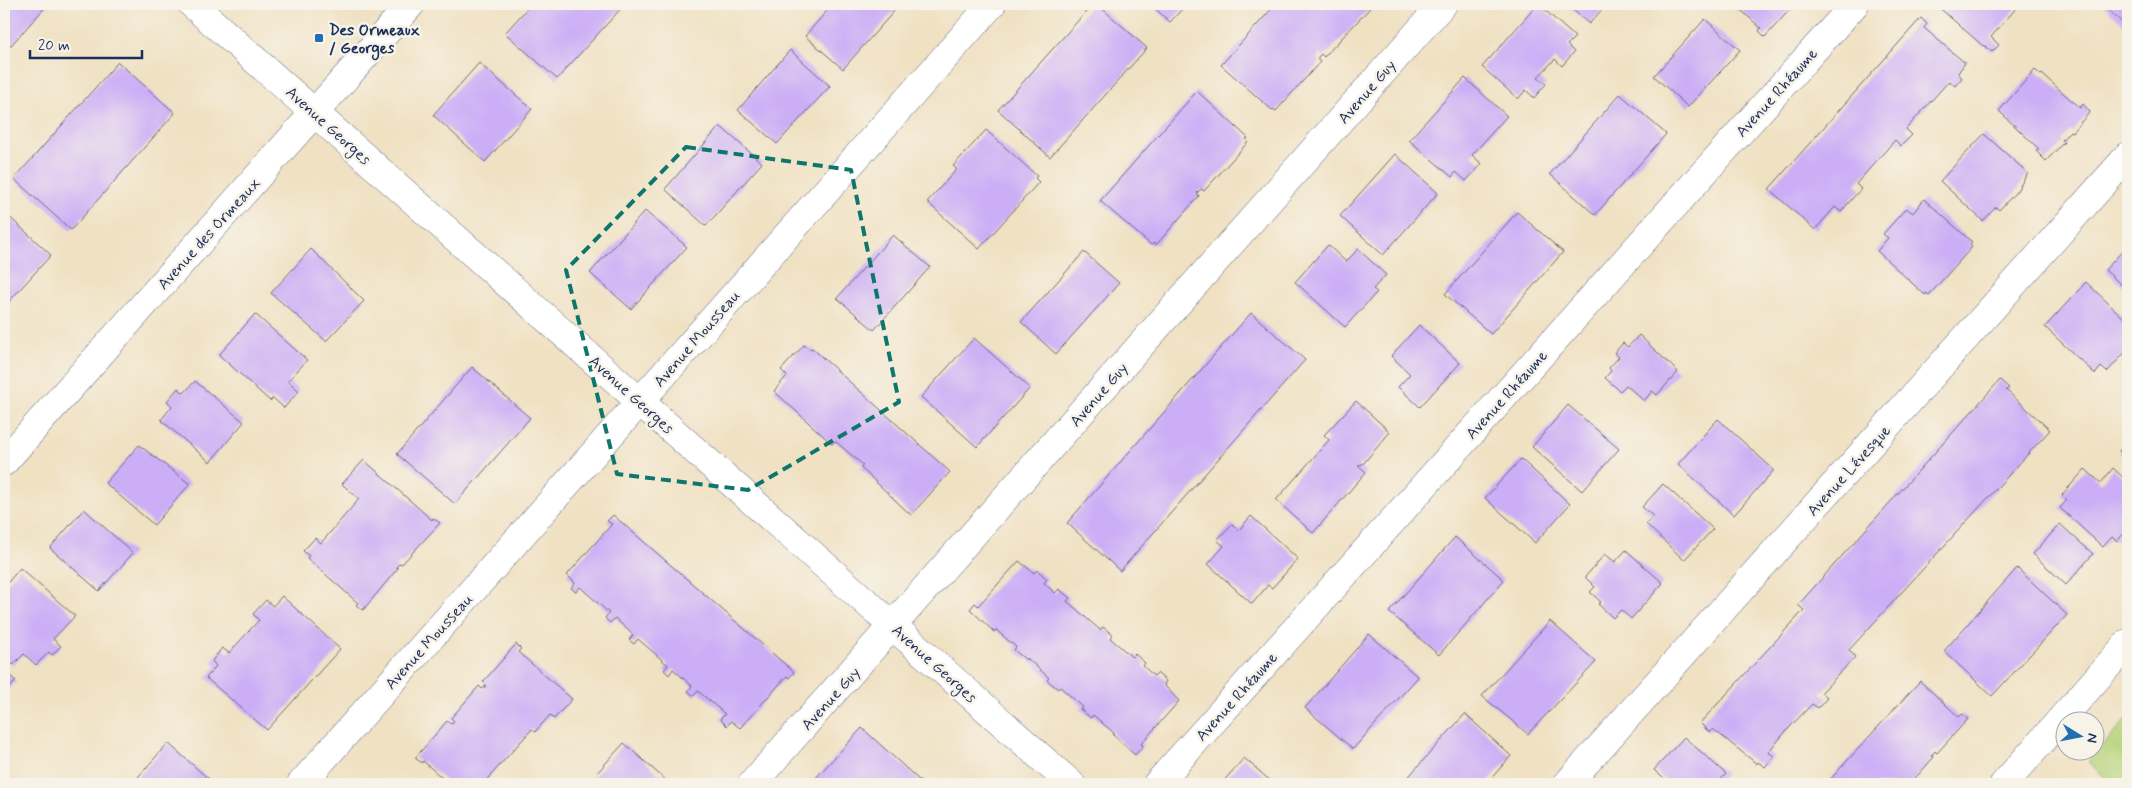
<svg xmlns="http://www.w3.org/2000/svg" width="2132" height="788" font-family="Mynerve,sans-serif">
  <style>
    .green { fill: #b6d379; stroke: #68816c }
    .building { fill: #ccaef6 }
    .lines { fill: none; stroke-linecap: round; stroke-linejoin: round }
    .minor-casing { stroke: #666d81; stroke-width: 29 }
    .minor { stroke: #fff; stroke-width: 28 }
    .marked { fill: none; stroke: #0f766e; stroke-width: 4; stroke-dasharray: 10 6; stroke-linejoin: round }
    .poi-dot { fill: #1f6fb2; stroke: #f7f3e8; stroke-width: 2 }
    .labels { text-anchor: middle; stroke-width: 5; stroke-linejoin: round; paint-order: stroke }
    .poi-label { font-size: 16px; font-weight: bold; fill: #1b2f5e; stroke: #f7f3e8; text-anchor: start }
    .street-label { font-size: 16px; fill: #1b2f5e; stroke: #f7f3e8 }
  </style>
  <rect width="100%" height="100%" fill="#f7f3e8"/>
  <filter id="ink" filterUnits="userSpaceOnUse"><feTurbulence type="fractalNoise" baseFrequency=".02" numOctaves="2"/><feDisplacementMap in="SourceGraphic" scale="10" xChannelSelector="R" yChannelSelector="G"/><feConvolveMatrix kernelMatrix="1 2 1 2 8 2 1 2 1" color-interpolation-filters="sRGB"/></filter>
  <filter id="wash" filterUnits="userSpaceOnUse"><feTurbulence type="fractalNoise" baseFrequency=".0096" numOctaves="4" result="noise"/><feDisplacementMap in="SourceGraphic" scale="20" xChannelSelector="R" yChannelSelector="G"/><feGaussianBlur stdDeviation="1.12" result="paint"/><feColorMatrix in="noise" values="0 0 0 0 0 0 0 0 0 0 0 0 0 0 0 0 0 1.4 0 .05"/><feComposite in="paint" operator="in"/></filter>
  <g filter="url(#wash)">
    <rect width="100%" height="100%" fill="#f0e1c3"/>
    <path class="green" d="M2128,718v66h-15l-25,-22z"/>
    <g id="blocks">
      <g class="building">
        <path d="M4,4h44l-44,49z"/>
        <path d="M531,4h94l-68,75 -52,-46z"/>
        <path d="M833,4h57l6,5 -53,60 -38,-33z"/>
        <path d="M1093,4h4l50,44 -97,109 -52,-47z"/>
        <path d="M1150,4h37l-17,18z"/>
        <path d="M1276,4h91l3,4 -46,49 -3,-3 -2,2 -2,3 3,3 -44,49 -3,-2 -1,1 -51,-45z"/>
        <path d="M1538,4l37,33 -8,8 7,7 -12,14 -7,-7 -17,18 8,7 -12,14 -8,-8 -8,9 -36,-32z"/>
        <path d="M1566,4h41l-18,20z"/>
        <path d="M1734,4h61l-30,33 -6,-6 2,-3z"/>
        <path d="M1935,4h85l-29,33 8,8 -7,7 -8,-7 -1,1z"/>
        <path d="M2102,4h26v24z"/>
        <path d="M1921,18l6,6 -3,4 41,35 -7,10 4,5 -7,8 -6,-5 -43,48 6,6 -11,11 -6,-6 -39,44 5,5 -10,11 -10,12 -6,-5 -20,23 -46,-41z"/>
        <path d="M1705,19l35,31 -52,57 -34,-31z"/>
        <path d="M790,50l40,36 -53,58 -39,-34z"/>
        <path d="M118,62l57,51 -104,117 -57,-51z"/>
        <path d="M479,63l53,46 -47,53 -52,-47z"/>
        <path d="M2035,70l6,5 1,-1 38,34 3,-4 7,8 -18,20 -2,-1 -8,9 2,2 -18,19 -10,-10 3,-2 -40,-38z"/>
        <path d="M1465,78l42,38 -35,39 10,9 -16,17 -10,-9 -4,5 -43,-37z"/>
        <path d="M1197,91l51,47 -2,1 2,3 -44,49 -3,-2 -4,4 2,3 -43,49 -2,-2 -3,2 -51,-44z"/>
        <path d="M1620,94l46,40 -71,81 -45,-41z"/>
        <path d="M720,126l42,37 -56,63 -41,-37z"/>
        <path d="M986,130l51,46 -2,2 4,4 -60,67 -52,-47 30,-33 -4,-3z"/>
        <path d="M1984,134l44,39 -12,19 -17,18 -3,-3 -13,14 -43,-40z"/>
        <path d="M1395,154l43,39 -55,62 -43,-39z"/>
        <path d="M1924,199l48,43 -2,2 2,3 -43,48 -3,-2 -1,2 -48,-44 11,-13 -5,-4 23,-26 7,5z"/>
        <path d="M645,211l42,36 -56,62 -41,-36z"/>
        <path d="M4,212l47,43 -47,52z"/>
        <path d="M1517,212l46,40 -72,82 -46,-40z"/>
        <path d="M893,235l37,32 -56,63 -37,-32z"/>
        <path d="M1328,245l18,17 12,-13 28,26 -13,14 4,3 -32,35 -50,-45z"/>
        <path d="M2128,245v46l-23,-21z"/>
        <path d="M311,249l53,52 -38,40 -55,-48z"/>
        <path d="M1084,252l35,31 -63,71 -35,-32z"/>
        <path d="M2086,282l42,40v27l-21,23 -6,-5 -6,7 -50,-47z"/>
        <path d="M1251,313l54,47 -185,211 -53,-48z"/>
        <path d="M255,314l52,46 -19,21 11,10 -15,17 -11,-10 -3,3 -51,-46z"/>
        <path d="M1419,325l41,38 -40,44 -22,-20 12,-13 -19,-18z"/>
        <path d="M1639,335l39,37 -21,23 -5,-4 -8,10 -18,-16 -6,6 -15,-13 6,-7 -2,-3 10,-11 -5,-4 9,-10 5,4z"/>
        <path d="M974,338l56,50 -53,59 -56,-50z"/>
        <path d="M804,345l5,4 3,-1 138,124 -39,43 -50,-47 2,-3 -28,-24 -3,3 -58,-53 13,-15 -6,-6z"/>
        <path d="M472,367l58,51 -75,86 -58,-50z"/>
        <path d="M2000,380l9,8 -3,2 44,40 -201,220 6,7 -34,36 6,5 -9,10 -6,-4 -23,24 -21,24 6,4 -9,11 -7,-5 -1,2 -44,-35 -4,3 -9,-9 104,-113 -6,-5z"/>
        <path d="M195,381l49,41 -34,40 -49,-42 11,-14 -5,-5 11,-13 6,5z"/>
        <path d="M1356,401l34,31 -27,32 -5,1 8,7 -53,61 -37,-33 53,-60 -5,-5z"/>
        <path d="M1568,405l51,44 -37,42 -50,-44z"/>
        <path d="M1718,419l56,51 -40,45 -56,-51z"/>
        <path d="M2128,441v19l-9,-9z"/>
        <path d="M139,445l51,39 -36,41 -49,-42z"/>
        <path d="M1521,459l49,45 -35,39 -50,-45z"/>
        <path d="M364,460l68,60 1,-2 7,5 -38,41 -2,-1 -4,4 2,1 -35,42 -7,-5 2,-2 -51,-45 2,-2 -6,-5 12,-13 6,5 38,-44 -17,-15z"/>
        <path d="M2113,468l15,14v36l-5,6 5,5 -11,12 -5,-4 -9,10 -43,-39 7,-8 -5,-5 23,-26 16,14z"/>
        <path d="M1663,484l50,45 -29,31 -38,-36 7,-8 -11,-9z"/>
        <path d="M84,509l49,44 -34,38 -49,-43z"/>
        <path d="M613,515l181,157 -5,6 -2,-2 -47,52 -9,-7 -4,5 -7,-7 5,-5 -27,-23 -4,5 -6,-5 4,-5 -19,-17 -4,6 -5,-5 4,-5 -30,-26 -4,5 -5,-4 4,-5 -18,-17 -5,5 -5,-5 4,-5 -29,-26 -4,5 -5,-4 4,-5 -8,-8 45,-51 -5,-3z"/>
        <path d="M1251,516l47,43 -26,29 -4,-3 -16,19 -44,-40 16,-18 -7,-6 15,-16 7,6z"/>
        <path d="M2060,524l33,30 -27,31 -33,-31z"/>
        <path d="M1455,537l49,43 -65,75 -50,-43z"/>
        <path d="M1626,550l37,33 -32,36 -10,-9 -8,8 -15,-14 3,-2 -11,-10 5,-5 -10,-10 20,-23 10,8z"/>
        <path d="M1019,561l15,12 3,-3 10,9 -3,4 11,10 4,-4 11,9 -3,3 33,29 3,-3 10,8 -3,3 22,19 3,-3 10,9 -2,3 11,10 3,-3 9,8 -2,4 15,16 -38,43 2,2 -8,9 -22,-20 1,-2 -21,-18 -2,3 -11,-9 3,-2 -23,-20 -2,2 -11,-9 2,-2 -22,-20 -1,2 -12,-10 2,-3 -20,-17 -2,2 -24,-23 5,-6 3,3z"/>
        <path d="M20,568l55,48 -22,23 8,7 -9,9 -3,-3 -13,13 -12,-11 -11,11 -9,-10v-68z"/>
        <path d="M2017,568l50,47 -75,81 -48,-45z"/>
        <path d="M282,596l58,53 -73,81 -61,-52 10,-12 -4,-5 10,-13 7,5 30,-33 -6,-6 13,-14 7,6z"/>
        <path d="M1550,621l46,41 -68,72 -46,-38z"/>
        <path d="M1369,634l49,43 -65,72 -48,-41z"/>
        <path d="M516,644l5,5 -3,3 54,47 -18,20 -4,-4 -15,17 -3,-3 -49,55h-34l-26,-23 -1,2 -7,-5 32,-37 4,3 3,-3 -3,-3 28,-32 3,3 3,-2 1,-2 -3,-3z"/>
        <path d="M4,671l12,10 -12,13z"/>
        <path d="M1920,681l39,36 3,-3 6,5 -31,34 -2,-2 -4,5 3,1 -15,17 -10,10 -3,-2 -1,2h-79z"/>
        <path d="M1465,714l46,42 -25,28h-84z"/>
        <path d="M862,728l57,52 5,4h-108l-3,-3z"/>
        <path d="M1684,737l42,37 -9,10h-47l-16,-14z"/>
        <path d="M168,743l43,38 -3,3h-76z"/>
        <path d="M624,743l46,41h-83z"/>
        <path d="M1244,758l30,26h-53z"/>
      </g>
    </g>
  </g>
  <g filter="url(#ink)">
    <use href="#blocks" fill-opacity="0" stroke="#666d81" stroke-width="1"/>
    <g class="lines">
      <g class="minor-casing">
        <g id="minor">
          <path d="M192,4l879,780"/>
          <path d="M4,462l407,-458"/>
          <path d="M301,784l691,-780"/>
          <path d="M752,784l691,-780"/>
          <path d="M1157,784l698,-780"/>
          <path d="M1567,784l561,-628"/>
          <path d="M2004,784l124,-141"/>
        </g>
      </g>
      <use href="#minor" class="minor"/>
    </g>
  </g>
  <path class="marked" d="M686,147l165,23 48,232 -151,88 -131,-16 -51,-204z"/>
  <rect class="poi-dot" x="314" y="33" width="10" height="10" rx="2.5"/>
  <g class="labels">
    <g class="poi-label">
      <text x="329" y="35">Des Ormeaux<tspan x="329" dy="18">/ Georges</tspan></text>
    </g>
    <g class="street-label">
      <text transform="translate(1366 91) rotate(-49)" y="6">Avenue Guy</text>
      <text transform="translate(1776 92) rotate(-48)" y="6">Avenue Rhéaume</text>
      <text transform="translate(329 125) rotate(42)" y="6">Avenue Georges</text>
      <text transform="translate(208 233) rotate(-48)" y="6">Avenue des Ormeaux</text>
      <text transform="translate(696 338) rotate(-49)" y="6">Avenue Mousseau</text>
      <text transform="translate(632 394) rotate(42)" y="6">Avenue Georges</text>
      <text transform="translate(1098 394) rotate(-49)" y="6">Avenue Guy</text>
      <text transform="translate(1506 394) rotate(-48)" y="6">Avenue Rhéaume</text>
      <text transform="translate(1848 470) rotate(-48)" y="6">Avenue Lévesque</text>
      <text transform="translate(428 641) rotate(-48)" y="6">Avenue Mousseau</text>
      <text transform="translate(935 663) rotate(42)" y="6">Avenue Georges</text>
      <text transform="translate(1236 696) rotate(-48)" y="6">Avenue Rhéaume</text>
      <text transform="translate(830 698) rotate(-48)" y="6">Avenue Guy</text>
    </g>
  </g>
  <rect width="2132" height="788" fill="none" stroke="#f7f3e8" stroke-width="20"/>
  <g transform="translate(2080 736) rotate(100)"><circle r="24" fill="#f7f3e8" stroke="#9fa5b1"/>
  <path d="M0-4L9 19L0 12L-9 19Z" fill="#1f6fb2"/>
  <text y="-8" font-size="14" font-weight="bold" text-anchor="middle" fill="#1b2f5e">N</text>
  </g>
  <path d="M30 50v8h112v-8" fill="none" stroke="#1b2f5e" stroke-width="2.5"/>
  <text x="38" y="50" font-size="15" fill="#1b2f5e" stroke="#f7f3e8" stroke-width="4" paint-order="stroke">20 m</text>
</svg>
